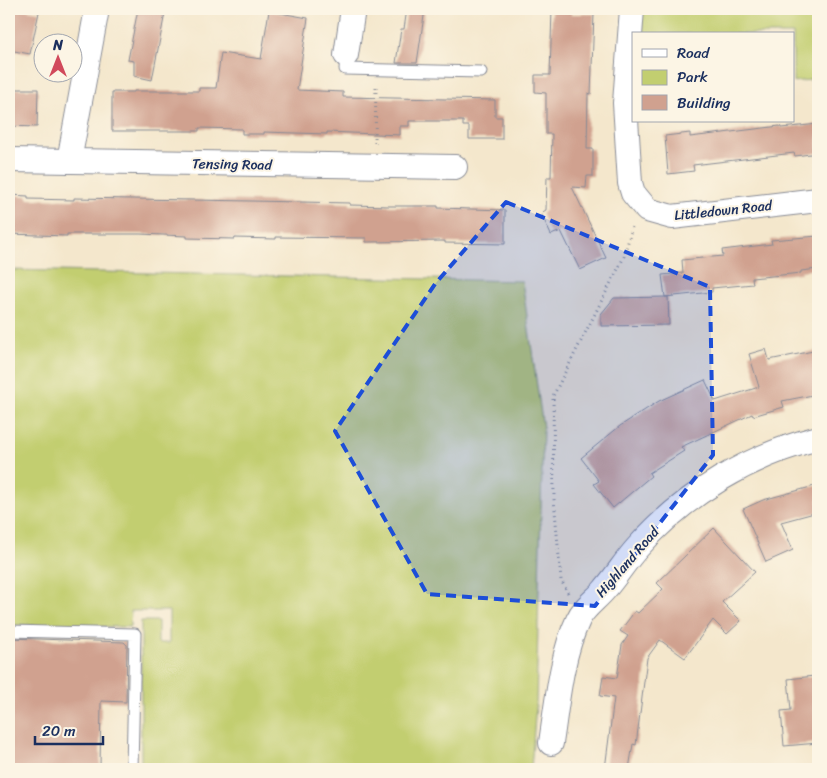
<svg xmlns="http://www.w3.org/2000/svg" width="827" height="778" font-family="Sriracha,sans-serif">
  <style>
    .green { fill: #c2ce70; stroke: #6e7e67 }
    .building { fill: #d0a18f }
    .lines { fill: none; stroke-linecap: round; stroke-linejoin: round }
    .lane-casing { stroke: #888b95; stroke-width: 13 }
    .street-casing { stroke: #888b95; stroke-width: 26 }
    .path { stroke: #888b95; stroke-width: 3; stroke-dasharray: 1 4; stroke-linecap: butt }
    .lane { stroke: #fff; stroke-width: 11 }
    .street { stroke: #fff; stroke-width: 24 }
    .marked { fill: #1d4ed8; fill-opacity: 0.2; stroke: #1d4ed8; stroke-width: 4; stroke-dasharray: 10 6; stroke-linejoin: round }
    .labels { text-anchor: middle; stroke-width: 4; stroke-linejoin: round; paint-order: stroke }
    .street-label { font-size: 14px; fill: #1b2f5e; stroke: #fcf5e5 }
  </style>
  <rect width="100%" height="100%" fill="#fcf5e5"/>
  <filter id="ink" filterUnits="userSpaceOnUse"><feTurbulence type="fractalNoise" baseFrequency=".02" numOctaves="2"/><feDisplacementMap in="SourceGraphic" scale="10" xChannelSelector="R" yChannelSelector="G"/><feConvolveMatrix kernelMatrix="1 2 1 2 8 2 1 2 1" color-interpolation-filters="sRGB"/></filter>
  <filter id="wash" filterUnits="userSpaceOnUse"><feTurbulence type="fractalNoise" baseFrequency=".0096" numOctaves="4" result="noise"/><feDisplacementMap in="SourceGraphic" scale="20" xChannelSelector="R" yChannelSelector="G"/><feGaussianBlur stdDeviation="1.12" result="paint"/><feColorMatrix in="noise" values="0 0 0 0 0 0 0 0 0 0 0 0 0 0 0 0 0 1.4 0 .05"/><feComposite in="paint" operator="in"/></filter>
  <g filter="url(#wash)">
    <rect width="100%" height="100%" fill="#f4e7cc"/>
    <g class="green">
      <path d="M631,9h187v70l-25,3v-48h-160z"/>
      <path d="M9,270l513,11 21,147 -7,277 -5,64h-390v-148h17v22h11v-32h-38l-1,16 -121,-2z"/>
    </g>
    <g id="blocks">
      <g class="building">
        <path d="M9,9h13l17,3 -9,42 -21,-4z"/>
        <path d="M138,9l27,4 -13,67 -18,-4v-15l-6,-1z"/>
        <path d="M407,9h18l-8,54h-21l5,-34h3z"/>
        <path d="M552,9h19v5h23l-3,80 -3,-1 -1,56h6v27h-6l-1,12 -14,-1 34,71 -26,12 -19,-39 -10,4 -10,-22 5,-3 1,-33h4l1,-43h-6v-41l-11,-1v-17h15z"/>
        <path d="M269,11l39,7 -11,72 46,2v5l152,3v17h7v22h-33v-13h-6v-5h-54v5h-9v9l-73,-3v2l-63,-2v2h-22v-5l-43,-1v3h-87v-39h22v-1h65v-3h17l5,-35 40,6z"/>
        <path d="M9,89h29l-1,38 -28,-1z"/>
        <path d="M818,124v29l-23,3 -1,-3 -101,12 1,6 -26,3 -3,-38 25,-3v4l90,-11 1,2z"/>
        <path d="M9,195l19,1v3l46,1v-2l177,3 99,2v2l39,1h49v2l67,2v34l-60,-1v-2l-79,1v-4l-90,-1v2l-41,-1v1l-48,-1v-2l-47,-2h-73v2l-58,-2z"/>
        <path d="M818,236v33l-17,2v2l-49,5 1,6 -41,4v4l-47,5 -3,-22 21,-2 -1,-13 41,-4 -1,-6 50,-6 -1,-4z"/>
        <path d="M668,297l1,28 -68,1v-12l13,-16z"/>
        <path d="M766,349l3,11 49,-10v44l-36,7 2,6 -31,9 -1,-2 -71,33 3,4 -35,22 2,3 -38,32 -19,-24 5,-3 -18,-23 39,-32 39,-25 46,-21 10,21 44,-14 -10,-33z"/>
        <path d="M818,485v27l-37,10 12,28 -27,12 -23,-53 20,-9z"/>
        <path d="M714,528l41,44 -33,30 19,19 -14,13 -14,-14 -28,38 -25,-18 -13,18 -11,87 -3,-1 -4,25h-24l9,-71 -14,-2 3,-20 14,2 5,-33 6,-9 -8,-5 15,-20 3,2 25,-24 -6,-6z"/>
        <path d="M9,638l115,4 3,3 -1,57 -25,-1 -1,68h-91z"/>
        <path d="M814,676l2,16h2v51l-34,3 -3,-35 10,-1 -3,-31z"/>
      </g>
    </g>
  </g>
  <g filter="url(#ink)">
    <use href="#blocks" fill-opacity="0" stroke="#888b95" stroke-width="1"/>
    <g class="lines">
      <g class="lane-casing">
        <g id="lane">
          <path d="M346,55l-1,14 136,3"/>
          <path d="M9,631l126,3 -3,135"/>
        </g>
      </g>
      <g class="street-casing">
        <g id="street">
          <path d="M632,9l-7,94 5,80 3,10 14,17 25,7 146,-17"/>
          <path d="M346,55l7,-46"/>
          <path d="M9,160l446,7"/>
          <path d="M69,161l28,-152"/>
          <path d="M551,743c6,-39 10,-87 27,-123 5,-12 19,-21 27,-31 12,-14 21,-29 33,-42 48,-54 111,-91 180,-109"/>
        </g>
      </g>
      <g class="path">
        <path d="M375,143l1,-56"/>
        <path d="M568,593l-7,-13 -7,-81 -1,-103 71,-139 8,-30"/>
      </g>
      <use href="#lane" class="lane"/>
      <use href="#street" class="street"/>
    </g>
  </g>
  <path class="marked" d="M506,202l204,85 3,168 -118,151 -168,-12 -92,-163 100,-147z"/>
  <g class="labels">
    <g class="street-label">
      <text transform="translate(232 164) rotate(1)" y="5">Tensing Road</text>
      <text transform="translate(723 210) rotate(-6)" y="5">Littledown Road</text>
      <text transform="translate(627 562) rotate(-49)" y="5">Highland Road</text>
    </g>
  </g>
  <rect width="827" height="778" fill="none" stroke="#fcf5e5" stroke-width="30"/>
  <rect x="632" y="32" width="162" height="90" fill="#fcf5e5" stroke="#a2a6af"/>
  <rect x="642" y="49" width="25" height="8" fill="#ffffff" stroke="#a2a6af"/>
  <text x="677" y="58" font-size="15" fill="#1b2f5e">Road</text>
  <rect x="642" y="70" width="25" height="15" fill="#c2ce70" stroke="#a2a6af"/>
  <text x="677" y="82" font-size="15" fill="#1b2f5e">Park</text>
  <rect x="642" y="95" width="25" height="15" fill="#d0a18f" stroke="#a2a6af"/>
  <text x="677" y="108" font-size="15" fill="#1b2f5e">Building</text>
  <g transform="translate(58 58)"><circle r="24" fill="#fcf5e5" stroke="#a2a6af"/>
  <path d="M0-4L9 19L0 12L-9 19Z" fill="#d1495b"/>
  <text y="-8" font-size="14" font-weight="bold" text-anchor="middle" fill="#1b2f5e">N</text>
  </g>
  <path d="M35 736v8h68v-8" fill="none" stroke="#1b2f5e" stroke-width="2.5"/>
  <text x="42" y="736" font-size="15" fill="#1b2f5e" stroke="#fcf5e5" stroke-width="4" paint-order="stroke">20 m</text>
</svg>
